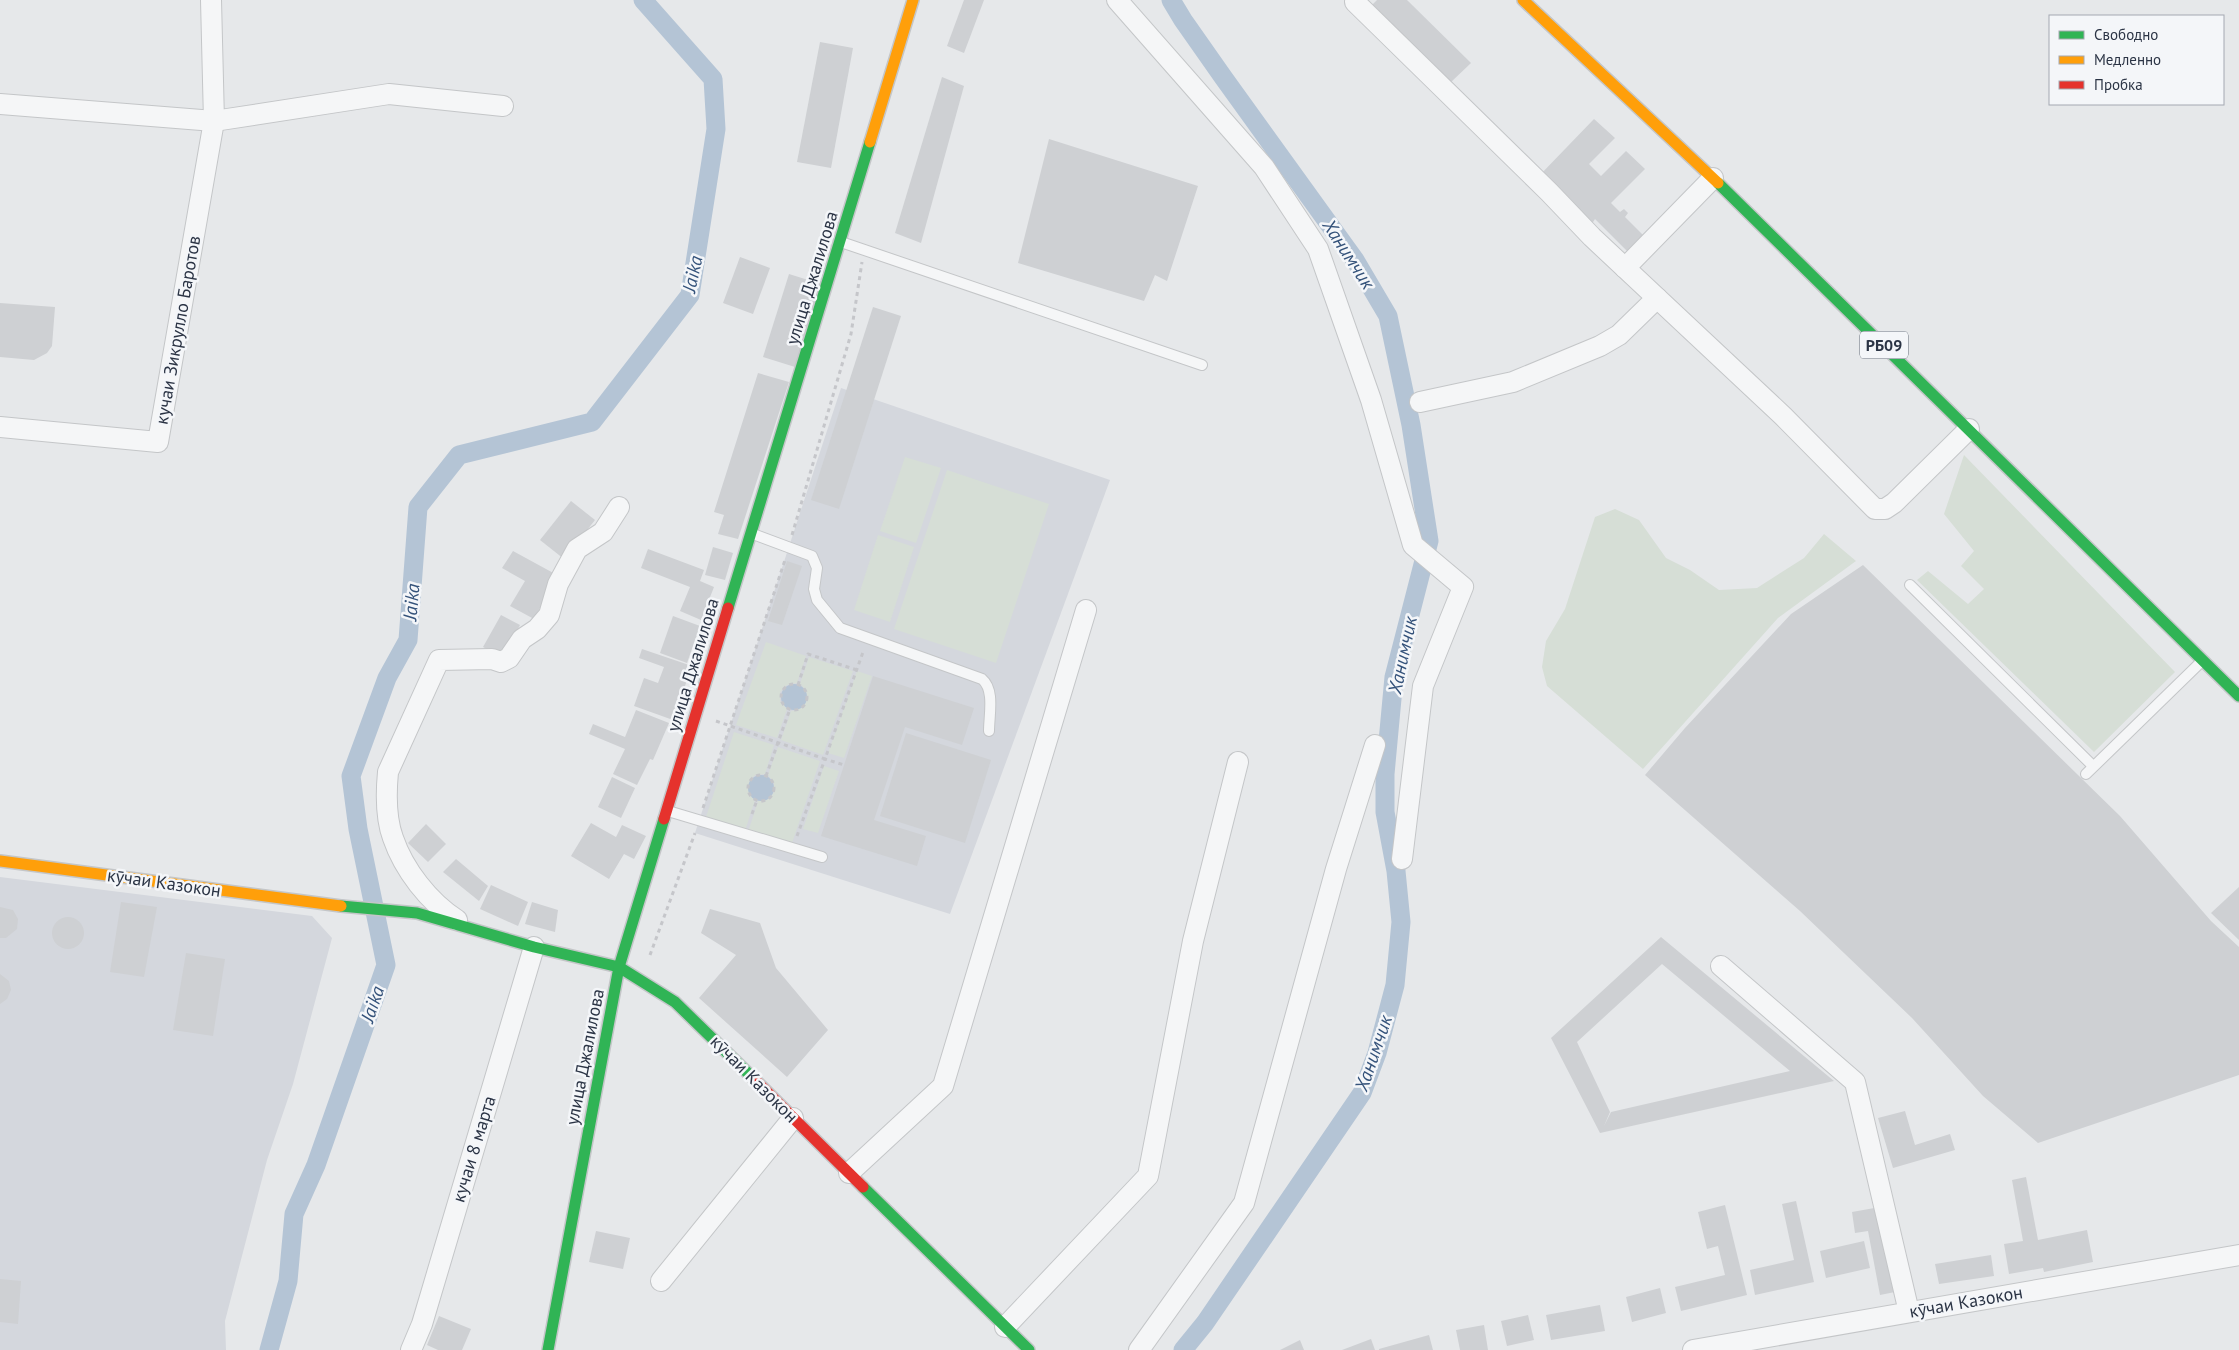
<svg xmlns="http://www.w3.org/2000/svg" width="2239" height="1350" font-family="'PT Sans',sans-serif">
  <style>
    .built { fill: #d4d7dd }
    .green { fill: #d6ded6 }
    .water { fill: #b4c4d5 }
    .lines { fill: none; stroke-linecap: round; stroke-linejoin: round }
    .canal { stroke: #b4c4d5; stroke-width: 19 }
    .building { fill: #ced0d3; fill-rule: evenodd }
    .lane-casing { stroke: #c4c6c8; stroke-width: 12 }
    .street-casing { stroke: #c4c6c8; stroke-width: 22 }
    .fast-casing { stroke: #c4c6c8; stroke-width: 14 }
    .slow-casing { stroke: #c4c6c8; stroke-width: 14 }
    .jam-casing { stroke: #c4c6c8; stroke-width: 14 }
    .path { stroke: #c5c6ca; stroke-width: 3; stroke-dasharray: 4 4; stroke-linecap: butt }
    .lane { stroke: #f5f6f7; stroke-width: 10 }
    .street { stroke: #f5f6f7; stroke-width: 20 }
    .fast { stroke: #30b455; stroke-width: 11 }
    .slow { stroke: #ff9f0a; stroke-width: 11 }
    .jam { stroke: #e5322d; stroke-width: 11 }
    .labels { text-anchor: middle; stroke-width: 5; stroke-linejoin: round; paint-order: stroke }
    .shield { fill: #f4f6f9; stroke: #676e7b; stroke-width: 1 }
    .shield-label { font-size: 16px; font-weight: bold; fill: #2b3445 }
    .street-label { font-size: 18px; fill: #2b3445; stroke: #f4f6f9 }
    .water-label { font-size: 19px; font-style: italic; fill: #34527a; stroke: #f4f6f9 }
  </style>
  <rect width="100%" height="100%" fill="#e6e8ea"/>
  <g class="built">
    <path d="M841,388l269,92 -160,434 -255,-81z"/>
    <path d="M0,877l312,39 20,22 -39,146 -26,76 -42,161 1,29h-226z"/>
  </g>
  <g class="green">
    <path d="M1964,455l211,217 -81,80 -177,-172 11,-9 40,33 16,-15 -23,-23 13,-15 -30,-37z"/>
    <path d="M905,457l36,11 -25,75 -36,-12z"/>
    <path d="M947,470l102,34 -53,159 -102,-34z"/>
    <path d="M1615,509l24,11 27,38 24,12 29,20 38,-2 47,-30 20,-24 32,27 -78,57 -135,151 -96,-83 -5,-19 4,-26 19,-32 30,-92z"/>
    <path d="M878,535l36,12 -24,75 -36,-12z"/>
    <path d="M766,642l40,14 -9,27 -10,2 -7,7v9l7,8 -10,29 -41,-13z"/>
    <path d="M809,657l44,14 -30,84 -42,-15 10,-29c16,-1 22,-16 9,-27z"/>
    <path d="M857,671l15,5 -28,82 -16,-5z"/>
    <path d="M734,732l40,13 -9,29 -10,1 -6,7v10l6,8 -10,31 -40,-11z"/>
    <path d="M778,747l42,14 -29,85 -43,-14 10,-31 11,-2 5,-7v-9l-6,-8z"/>
    <path d="M824,766l15,5 -21,62 -15,-4z"/>
  </g>
  <g class="water">
    <circle cx="794" cy="697" r="13"/>
    <circle cx="761" cy="788" r="13"/>
  </g>
  <g class="lines">
    <g class="canal">
      <path d="M1171,0l12,20 40,57 132,183 33,56 23,109 18,116 -35,136 -9,97v38l11,59 5,51 -6,63 -18,68 -15,40 -157,230 -22,27"/>
      <path d="M269,1350l19,-69 6,-67 22,-49 70,-200 -28,-136 -7,-53 36,-98 21,-38 10,-133 41,-52 133,-33 98,-127 26,-166 -3,-50 -70,-79"/>
    </g>
  </g>
  <g class="building">
    <path d="M964,0h20l-20,53 -17,-7z"/>
    <path d="M1377,0h30l64,63 -21,20 -79,-77z"/>
    <path d="M820,42l33,6 -22,120 -34,-6z"/>
    <path d="M942,77l22,9 -43,157 -26,-10z"/>
    <path d="M1594,119l21,19 -26,26 12,12 25,-25 19,18 -34,34 9,9 4,-3 4,4 -3,4 20,20 -16,16 -34,-34 -4,6 -52,-49z"/>
    <path d="M1049,139l149,47 -31,95 -12,-6 -11,26 -126,-38z"/>
    <path d="M740,257l30,11 -17,46 -30,-11z"/>
    <path d="M789,274l32,10 -26,83 -32,-10z"/>
    <path d="M0,303l55,4 -3,39 -5,7 -13,7 -34,-3z"/>
    <path d="M873,307l28,9 -62,193 -28,-9z"/>
    <path d="M758,373l31,9 -51,157 -20,-5 6,-19 -10,-3z"/>
    <path d="M571,501l24,19 -31,39 -24,-19z"/>
    <path d="M713,547l20,6 -8,27 -20,-5z"/>
    <path d="M648,549l56,21 -4,11 14,6 -13,33 -21,-9 10,-24 -49,-19z"/>
    <path d="M513,551l44,24 -23,44 -24,-13 15,-25 -23,-13z"/>
    <path d="M787,561l15,5 -20,59 -14,-4z"/>
    <path d="M1863,565l257,251 91,105 28,26v128l-201,68 -55,-47 -71,-78 -112,-107 -155,-136 40,-47 106,-114z"/>
    <path d="M501,615l19,10 -17,33 -20,-11z"/>
    <path d="M673,616l27,10 -13,37 -27,-10z"/>
    <path d="M642,649l50,17 -19,54 -39,-14 10,-28 14,5 6,-16 -25,-9z"/>
    <path d="M873,676l101,32 -12,37 -57,-18 -31,93 52,16 -9,30 -96,-30z"/>
    <path d="M636,710l33,13 -16,37 -3,-1 -13,26 -24,-11 12,-25 -36,-15 4,-10 32,13z"/>
    <path d="M906,733l85,27 -26,83 -85,-27z"/>
    <path d="M612,777l23,11 -14,30 -23,-11z"/>
    <path d="M591,823l25,14 6,-12 24,11 -12,23 -10,-5 -15,25 -38,-23z"/>
    <path d="M426,824l20,20 -18,18 -20,-19z"/>
    <path d="M456,859l32,27 -9,15 -36,-29z"/>
    <path d="M491,885l37,17 -10,24 -38,-17z"/>
    <path d="M2239,887v53l-28,-27z"/>
    <path d="M121,902l36,5 -13,70 -34,-5z"/>
    <path d="M532,902l26,8 -3,22 -30,-8z"/>
    <path d="M0,907l13,3 5,9 -1,10 -11,9h-6z"/>
    <path d="M710,909l50,14 16,45 52,62 -41,47 -88,-79 37,-43 -35,-22z"/>
    <circle cx="68" cy="933" r="16"/>
    <path d="M1661,937l173,144 -234,52 -49,-95zM1662,964l128,107 -179,41 -7,14 6,-14 -33,-70z"/>
    <path d="M186,953l39,6 -12,77 -40,-6z"/>
    <path d="M0,974l9,7 2,9 -4,9 -7,5z"/>
    <path d="M1905,1111l10,34 35,-11 5,16 -62,18 -15,-50z"/>
    <path d="M2026,1177l12,63 49,-10 6,32 -49,10 -1,-4 -34,6 -5,-30 19,-3 -11,-61z"/>
    <path d="M1796,1201l18,81 -59,13 -5,-25 44,-10 -12,-56z"/>
    <path d="M1725,1205l22,90 -66,16 -6,-24 50,-12 -7,-29 -11,3 -9,-37z"/>
    <path d="M1880,1207l15,85 -15,3 -12,-64 -13,2 -3,-21z"/>
    <path d="M596,1231l34,7 -7,31 -34,-7z"/>
    <path d="M1864,1241l6,27 -44,10 -6,-27z"/>
    <path d="M1991,1255l3,21 -55,8 -4,-20z"/>
    <path d="M0,1279l21,2 -3,43 -18,-2z"/>
    <path d="M1660,1288l6,25 -34,9 -6,-25z"/>
    <path d="M1600,1305l5,26 -54,9 -5,-25z"/>
    <path d="M1528,1315l6,25 -27,6 -6,-25z"/>
    <path d="M439,1316l32,13 -9,21h-24l-11,-5z"/>
    <path d="M1484,1325l4,25h-28l-4,-20z"/>
    <path d="M1429,1335l4,15h-54v-1z"/>
    <path d="M1371,1339l4,11h-33z"/>
    <path d="M1300,1340l4,10h-24z"/>
  </g>
  <g class="lines">
    <g class="lane-casing">
      <g id="lane">
        <path d="M841,242l361,123"/>
        <path d="M753,534l59,22 5,12 -3,21 3,11 23,28 142,51c13,11 7,36 7,52"/>
        <path d="M1910,585l183,181"/>
        <path d="M2086,774l116,-113"/>
        <path d="M668,811l154,46"/>
      </g>
    </g>
    <g class="street-casing">
      <g id="street">
        <path d="M1117,0l147,167 54,82 53,151 42,145 50,42 -40,99 -21,173"/>
        <path d="M1355,2l194,190 43,45 191,179 92,93h10l9,-6 75,-74"/>
        <path d="M0,104l214,17 175,-27 114,12"/>
        <path d="M1625,268l88,-90"/>
        <path d="M1420,402l93,-20 87,-36 19,-11 38,-37"/>
        <path d="M0,427l158,15 56,-321 -3,-121"/>
        <path d="M457,920c-28,-18 -53,-50 -64,-82 -7,-19 -7,-45 -5,-66l51,-112 53,-1 9,3 8,-4 13,-19 15,-10 12,-14 9,-31 19,-35 26,-17 16,-25"/>
        <path d="M1721,966l134,116 54,230"/>
        <path d="M849,1173l94,-87 143,-476"/>
        <path d="M661,1281l132,-163"/>
        <path d="M1005,1327l143,-151 45,-235 45,-179"/>
        <path d="M411,1350l11,-26 112,-377"/>
        <path d="M1139,1350l105,-147 92,-334 39,-124"/>
        <path d="M1693,1350l546,-95"/>
      </g>
    </g>
    <g class="fast-casing">
      <g id="fast">
        <path d="M1718,183l521,513"/>
        <path d="M728,608l142,-466"/>
        <path d="M341,906l76,7 117,34 85,20 56,35 80,78"/>
        <path d="M863,1187l166,163"/>
        <path d="M548,1350l71,-383 45,-148"/>
      </g>
    </g>
    <g class="slow-casing">
      <g id="slow">
        <path d="M1523,0l195,183"/>
        <path d="M870,142l43,-142"/>
        <path d="M0,861l341,45"/>
      </g>
    </g>
    <g class="jam-casing">
      <g id="jam">
        <path d="M664,819l64,-211"/>
        <path d="M755,1080l108,107"/>
      </g>
    </g>
    <g class="path">
      <path d="M792,535l59,-201 11,-72"/>
      <circle cx="794" cy="697" r="13"/>
      <path d="M798,685l10,-31 49,16"/>
      <path d="M716,721l109,38 38,-107 2,1"/>
      <circle cx="761" cy="788" r="13"/>
      <path d="M766,776l24,-67"/>
      <path d="M703,808l82,-248"/>
      <path d="M752,814l5,-14"/>
      <path d="M797,836l28,-77 19,6"/>
      <path d="M650,955l45,-122"/>
    </g>
    <use href="#lane" class="lane"/>
    <use href="#street" class="street"/>
    <use href="#fast" class="fast"/>
    <use href="#slow" class="slow"/>
    <use href="#jam" class="jam"/>
  </g>
  <g class="labels">
    <rect class="shield" x="1860" y="331.5" width="48" height="27" rx="4"/>
    <g class="shield-label">
      <text x="1884" y="351">РБ09</text>
    </g>
    <g class="street-label">
      <text transform="translate(812 278) rotate(-73)" y="6">улица Джалилова</text>
      <text transform="translate(178 330) rotate(-80)" y="6">кучаи Зикрулло Баротов</text>
      <text transform="translate(693 665) rotate(-73)" y="6">улица Джалилова</text>
      <text transform="translate(164 883) rotate(8)" y="6">кӯчаи Казокон</text>
      <text transform="translate(585 1057) rotate(-79)" y="6">улица Джалилова</text>
      <text transform="translate(754 1079) rotate(45)" y="6">кӯчаи Казокон</text>
      <text transform="translate(474 1149) rotate(-73)" y="6">кучаи 8 марта</text>
      <text transform="translate(1966 1302) rotate(-10)" y="6">кӯчаи Казокон</text>
    </g>
    <g class="water-label">
      <text transform="translate(1349 254) rotate(57)" y="7">Ханимчик</text>
      <text transform="translate(692 274) rotate(-78)" y="7">Jaika</text>
      <text transform="translate(411 602) rotate(-85)" y="7">Jaika</text>
      <text transform="translate(1402 655) rotate(-78)" y="7">Ханимчик</text>
      <text transform="translate(372 1004) rotate(-71)" y="7">Jaika</text>
      <text transform="translate(1373 1053) rotate(-71)" y="7">Ханимчик</text>
    </g>
  </g>
  <rect x="2049" y="15" width="175" height="90" fill="#f4f6f9" stroke="#a4a8b1"/>
  <rect x="2059" y="31" width="25" height="8" fill="#30b455" stroke="#a4a8b1"/>
  <text x="2094" y="40" font-size="15" fill="#2b3445">Свободно</text>
  <rect x="2059" y="56" width="25" height="8" fill="#ff9f0a" stroke="#a4a8b1"/>
  <text x="2094" y="65" font-size="15" fill="#2b3445">Медленно</text>
  <rect x="2059" y="81" width="25" height="8" fill="#e5322d" stroke="#a4a8b1"/>
  <text x="2094" y="90" font-size="15" fill="#2b3445">Пробка</text>
</svg>
